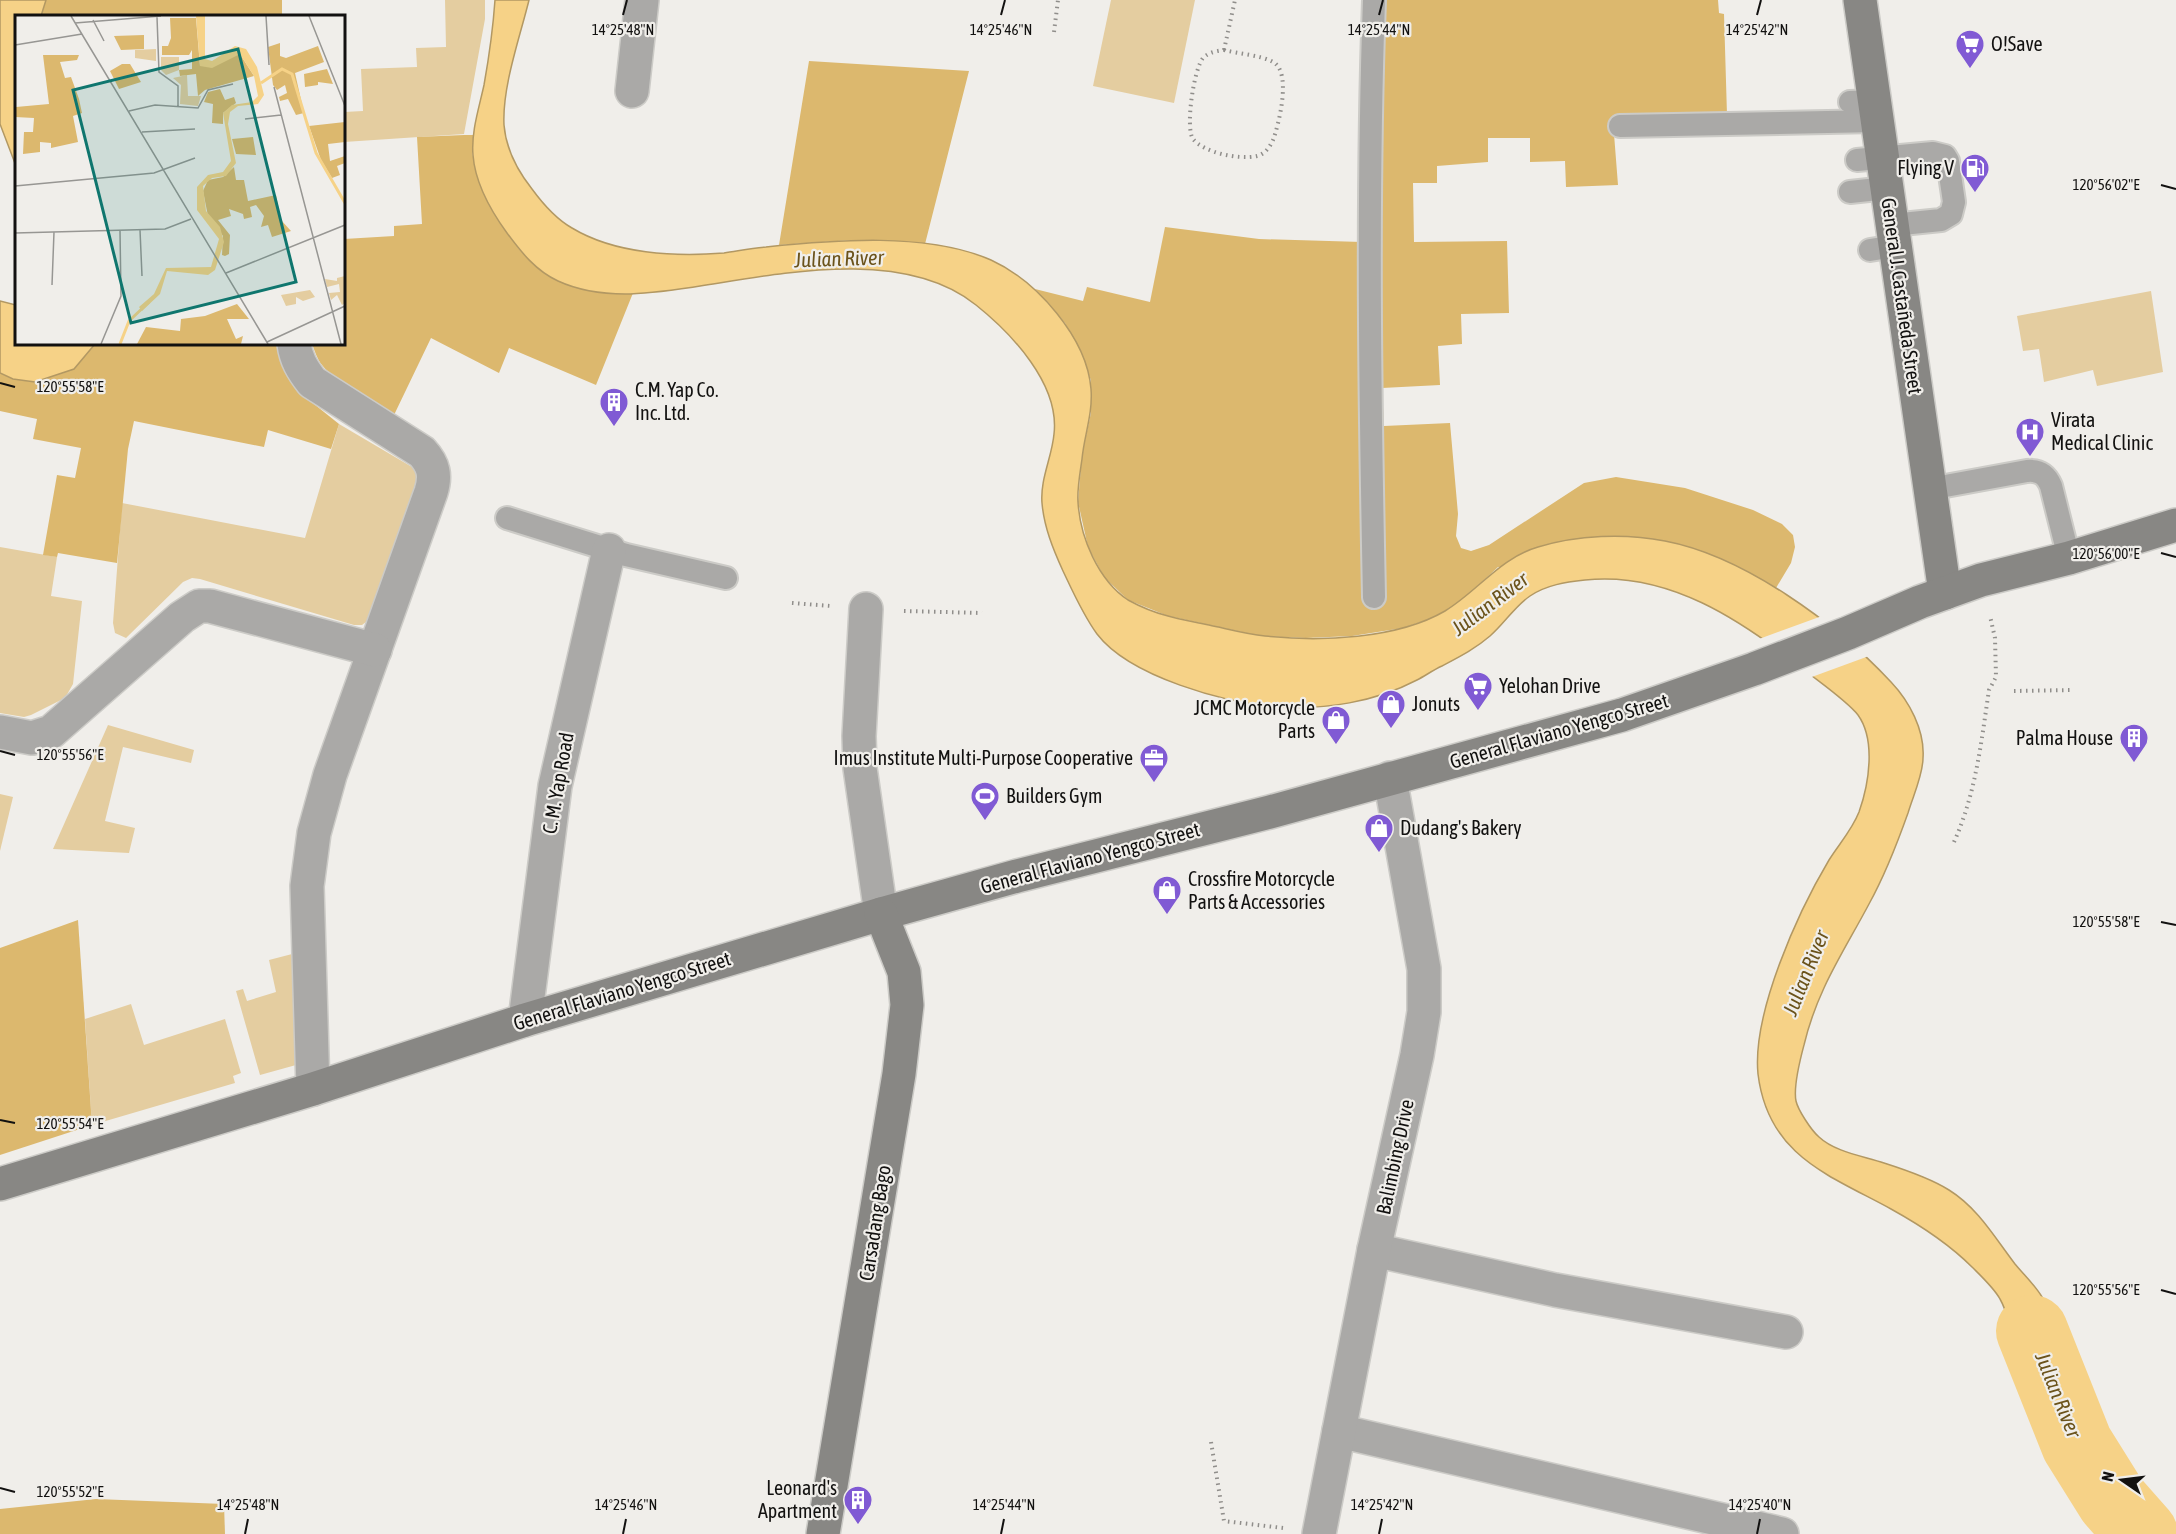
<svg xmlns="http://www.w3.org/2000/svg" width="2176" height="1534" font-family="'Asap Condensed',sans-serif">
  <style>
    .green { fill: #e4cda0 }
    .forest { fill: #dcb86e }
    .water { fill: #f6d287; stroke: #b29863; stroke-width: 1.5 }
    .pier { fill: #f0eeea }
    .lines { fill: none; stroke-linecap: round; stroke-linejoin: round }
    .river { stroke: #f6d287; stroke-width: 72 }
    .lane-casing { stroke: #cccbc7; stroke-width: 26 }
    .street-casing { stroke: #cccbc7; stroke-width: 36 }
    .secondary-casing { stroke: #cccbc7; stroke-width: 36 }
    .path { stroke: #908e8b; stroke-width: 4; stroke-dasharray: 1.5 4.5; stroke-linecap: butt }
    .lane { stroke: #aaa9a7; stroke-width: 22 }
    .street { stroke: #aaa9a7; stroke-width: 33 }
    .secondary { stroke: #888784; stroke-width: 33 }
    .ticks { fill: none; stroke: #121110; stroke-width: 2 }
    .labels { text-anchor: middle; stroke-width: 4.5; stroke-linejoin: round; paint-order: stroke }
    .poi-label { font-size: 20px; fill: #121110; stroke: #f0eeea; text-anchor: start }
    .street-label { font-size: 20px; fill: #121110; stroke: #f0eeea }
    .water-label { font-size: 21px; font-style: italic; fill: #6b531b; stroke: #f0eeea }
    .inset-river { fill: none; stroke: #f6d287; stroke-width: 3 }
    .inset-road { fill: none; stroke: #979693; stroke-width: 1.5 }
    .view { fill: #0f766e; fill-opacity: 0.15; stroke: #0f766e; stroke-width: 3 }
    .inset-edge { fill: none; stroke: #121110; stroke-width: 3 }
    .ticks-label { font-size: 15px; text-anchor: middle; fill: #121110; stroke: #f0eeea; stroke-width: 4.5; stroke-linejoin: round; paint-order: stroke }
  </style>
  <rect width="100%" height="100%" fill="#f0eeea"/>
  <g class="green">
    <path d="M445,0h40v19l-21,115 -120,8v-30l19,-1 -2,-42 56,-2 -1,-19 30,-1z"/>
    <path d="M1111,0h84l-21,103 -81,-17z"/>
    <path d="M2151,291l12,81 -66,14 -4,-16 -49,12 -5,-33 -16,2 -6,-35z"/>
    <path d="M339,424l73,43 6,9 1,7 -49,136 -8,6h-8l-154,-46 -8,-1 -9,4 -57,56 -11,-5 -2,-10 9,-120 183,35z"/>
    <path d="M0,547l57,10 -6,39 31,5 -9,83 -8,14 -34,17 -7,2 -24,-4z"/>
    <path d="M108,725l86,25 -3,13 -68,-16 -18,74 30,7 -6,25 -76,-4z"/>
    <path d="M0,794l13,3 -13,54z"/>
    <path d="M296,953v112l-36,10 -24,-84 7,-2 4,12 29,-9 -7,-32z"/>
    <path d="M131,1004l13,41 81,-26 16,54 -8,3 2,7 -143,42 -7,-106z"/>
  </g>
  <g class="forest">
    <path d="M46,0h236v16h-241z"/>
    <path d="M1368,0h350l1,13 5,1 3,101 -113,19 4,51 -52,2 -1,-26 -35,1v-24h-42v24l-51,4v17h-24l1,59 93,-1 2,72 -48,1 1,30 -24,2 2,39 -58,3 2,38 66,-3 8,91 -2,22 5,12 10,3 18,-6 95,-62 32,-6 69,11 68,22 29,14 11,11 2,12 -4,16 -15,25 -58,-30 -220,9 -35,33 -28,17 -32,11 -51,8 -46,2 -46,-2 -92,-20 -40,-16 -24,-23 -16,-30 -10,-45 4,-48 9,-41v-33l-26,-57 -30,-34 48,12 4,-14 63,15 15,-75 94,12 103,3z"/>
    <path d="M809,61l160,10 -44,173 -73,-4 -73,5z"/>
    <path d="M464,135h10l-2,17 5,23 20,42 22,32 72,42 42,2 -37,92 -87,-37 -10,25 -68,-35 -37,77c-20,-12 -58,-32 -72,-50 -5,-6 -7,-14 -10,-21h32v-105l50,-3v-10l28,-2 -5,-87z"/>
    <path d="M95,344h184l25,52 35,28 -8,25 -63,-19 -4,17 -130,-26 -6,28 -11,114 -59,-10 -1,4 -14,-2 14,-80 18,3 6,-30 -48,-9 4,-20 -37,-8v-38l13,6 22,3 39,-13z"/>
    <path d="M78,920l14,205 -92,30v-207z"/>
    <path d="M96,1499l128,5 1,30h-225v-25z"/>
  </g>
  <g class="water">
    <path d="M0,0h46l-5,16h-25v150l-16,-42z"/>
    <path d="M495,0h34c-9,37 -27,87 -25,125 2,25 13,45 28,64 11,15 24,30 40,39 43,26 103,29 152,25 14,-2 28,-5 42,-6 69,-7 161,-15 225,13 46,21 96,78 100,129 2,25 -7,47 -9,70 -2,14 -5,30 -4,43 2,35 20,78 50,98 11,6 28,13 40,16 13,4 28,6 41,9 19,4 37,9 56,11 55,6 132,3 180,-25 33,-20 55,-53 93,-64 39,-12 87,-14 127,-6 79,15 171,82 226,141 18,19 34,48 32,76 0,17 -10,38 -15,55 -11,31 -23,62 -39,91 -26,49 -52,86 -65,141 -4,15 -11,41 -8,56 2,9 15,29 23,36 16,15 44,19 65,26 22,7 46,15 65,27 29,18 46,48 66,74 9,11 20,21 27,33 10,15 13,36 20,53 8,22 19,43 29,65l-39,17c-14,-30 -26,-61 -37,-92 -5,-13 -8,-29 -15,-41 -6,-11 -19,-23 -28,-32 -24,-24 -52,-42 -81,-58 -62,-34 -123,-53 -133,-135 -6,-61 40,-162 71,-214 10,-16 23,-30 30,-48 10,-28 17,-72 -1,-97 -11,-14 -40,-34 -55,-46 -62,-49 -135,-98 -218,-89 -19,2 -39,5 -55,16 -15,10 -26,28 -40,40 -15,13 -31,21 -48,30 -9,4 -17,10 -25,14 -42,22 -92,30 -139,27 -53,-4 -148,-30 -181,-73 -14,-19 -24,-42 -34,-63 -10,-22 -19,-44 -21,-68 -2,-24 10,-46 12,-69 6,-50 -43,-101 -78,-129 -68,-55 -183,-34 -263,-21 -50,8 -107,19 -155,-3 -22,-10 -37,-29 -51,-48 -16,-22 -32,-51 -34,-78 -2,-23 6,-47 11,-70 5,-28 9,-56 11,-85z"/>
    <path d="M0,301l16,4v39h79l-21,25 -39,13 -22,-3 -13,-6z"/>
  </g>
  <path class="pier" d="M1822,616l47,40 -60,22 -50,-39z"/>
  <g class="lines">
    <path class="river" d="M2032,1331l45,113 35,56 30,34"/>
    <g class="lane-casing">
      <g id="lane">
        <path d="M1850,102l24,-1"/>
        <path d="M1620,126l257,-5"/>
        <path d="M1857,160l76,-7 12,3 3,5 6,41 -3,12 -10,6 -49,5"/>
        <path d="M1850,192l37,-4"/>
        <path d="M1870,250l25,-4"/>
        <path d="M1929,489l98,-18c12,-1 19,3 24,15l18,72"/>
        <path d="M507,518l119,37 100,23"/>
        <path d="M1374,597c-4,-199 -7,-398 0,-597"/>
      </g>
    </g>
    <g class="street-casing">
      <g id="street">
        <path d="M632,91l10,-91"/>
        <path d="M294,344c2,15 8,25 18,38l110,70c12,13 14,24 9,40l-101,283 -16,58 -7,53 6,203"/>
        <path d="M866,609l-7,127 1,32 21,146"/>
        <path d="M0,732l32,6 19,-6 131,-115 17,-11h11l165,44"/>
        <path d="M525,1020l30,-234 54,-236"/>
        <path d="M1374,1250l181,40 231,42"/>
        <path d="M1339,1431l443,103"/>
        <path d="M1319,1534l55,-284 43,-195 7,-43v-43l-34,-191"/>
      </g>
    </g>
    <g class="secondary-casing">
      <g id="secondary">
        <path d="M1860,0l85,593"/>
        <path d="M0,1184l313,-95 212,-69 356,-106 136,-38 253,-64 352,-97 132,-46 94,-36 72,-31 61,-22 88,-22 107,-33"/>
        <path d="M823,1534l76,-460 8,-69 -3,-33 -23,-58"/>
      </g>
    </g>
    <g class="path">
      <path d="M1054,32l4,-32"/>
      <path d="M1224,50c15,4 36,5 49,12 19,10 6,62 0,78 -3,7 -8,14 -16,16 -17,4 -53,-3 -64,-17 -8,-12 1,-70 10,-81 6,-6 14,-7 21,-8z"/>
      <path d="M1224,50l11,-50"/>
      <path d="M792,603l39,3"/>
      <path d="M904,611l78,2"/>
      <path d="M2014,691l59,-1"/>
      <path d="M1954,842c22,-49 27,-99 35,-152l7,-13 -1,-39 -5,-22"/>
      <path d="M1211,1442l13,79 59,7"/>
    </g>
    <use href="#lane" class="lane"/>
    <use href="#street" class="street"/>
    <use href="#secondary" class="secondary"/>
  </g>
  <path class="ticks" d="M623,15l4,-15M1001,15l4,-15M1379,15l4,-15M1757,15l4,-15M2161,185l15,4M0,383l15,4M2161,553l15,4M0,751l15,4M2161,922l15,3M0,1120l15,3M2161,1290l15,4M0,1488l15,4M245,1534l3,-15M623,1534l3,-15M1001,1534l3,-15M1379,1534l3,-15M1757,1534l3,-15"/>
  <defs>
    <g id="supermarket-pin" transform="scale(1.5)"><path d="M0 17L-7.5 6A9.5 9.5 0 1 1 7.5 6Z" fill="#805ad4" stroke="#f0eeea"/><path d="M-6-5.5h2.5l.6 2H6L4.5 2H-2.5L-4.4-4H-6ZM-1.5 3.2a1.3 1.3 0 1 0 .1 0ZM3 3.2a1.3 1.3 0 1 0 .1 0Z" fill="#fff"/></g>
    <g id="fuel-pin" transform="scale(1.5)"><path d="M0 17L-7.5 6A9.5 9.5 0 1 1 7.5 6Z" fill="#805ad4" stroke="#f0eeea"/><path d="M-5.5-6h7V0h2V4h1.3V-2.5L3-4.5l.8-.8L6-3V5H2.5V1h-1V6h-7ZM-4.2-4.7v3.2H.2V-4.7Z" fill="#fff"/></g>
    <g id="building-pin" transform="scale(1.5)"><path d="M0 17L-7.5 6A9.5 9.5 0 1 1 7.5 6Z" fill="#805ad4" stroke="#f0eeea"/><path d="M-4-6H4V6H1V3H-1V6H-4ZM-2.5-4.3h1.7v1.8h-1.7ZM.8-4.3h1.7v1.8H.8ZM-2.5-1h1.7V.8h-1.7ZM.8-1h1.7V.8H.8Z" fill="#fff"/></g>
    <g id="hospital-pin" transform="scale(1.5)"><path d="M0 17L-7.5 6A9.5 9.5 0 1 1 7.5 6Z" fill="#805ad4" stroke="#f0eeea"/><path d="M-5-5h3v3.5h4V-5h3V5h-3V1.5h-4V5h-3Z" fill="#fff"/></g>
    <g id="shop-pin" transform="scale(1.5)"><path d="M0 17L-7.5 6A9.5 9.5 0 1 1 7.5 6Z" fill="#805ad4" stroke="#f0eeea"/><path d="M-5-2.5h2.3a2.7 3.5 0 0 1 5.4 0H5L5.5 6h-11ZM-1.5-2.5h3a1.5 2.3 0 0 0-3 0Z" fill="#fff"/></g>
    <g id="office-pin" transform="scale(1.5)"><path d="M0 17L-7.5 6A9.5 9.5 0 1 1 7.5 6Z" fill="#805ad4" stroke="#f0eeea"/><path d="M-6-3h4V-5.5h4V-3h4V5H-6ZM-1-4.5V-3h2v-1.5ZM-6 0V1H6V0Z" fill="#fff"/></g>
    <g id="stadium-pin" transform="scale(1.5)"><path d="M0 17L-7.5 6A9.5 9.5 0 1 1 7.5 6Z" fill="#805ad4" stroke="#f0eeea"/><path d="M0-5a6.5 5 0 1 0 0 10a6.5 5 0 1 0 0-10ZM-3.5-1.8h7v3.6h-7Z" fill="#fff"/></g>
  </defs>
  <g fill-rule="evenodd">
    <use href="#supermarket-pin" x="1970" y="44"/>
    <use href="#fuel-pin" x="1975" y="168"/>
    <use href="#building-pin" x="614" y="402"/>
    <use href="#hospital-pin" x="2030" y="432"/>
    <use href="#supermarket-pin" x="1478" y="686"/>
    <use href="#shop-pin" x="1391" y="704"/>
    <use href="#shop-pin" x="1336" y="720"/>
    <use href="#building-pin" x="2134" y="738"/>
    <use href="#office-pin" x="1154" y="758"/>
    <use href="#stadium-pin" x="985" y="796"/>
    <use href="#shop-pin" x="1379" y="828"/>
    <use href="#shop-pin" x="1167" y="890"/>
    <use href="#building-pin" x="858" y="1500"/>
  </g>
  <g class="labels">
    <g class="poi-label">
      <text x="1991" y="51">O!Save</text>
      <text x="1954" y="175" text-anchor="end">Flying V</text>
      <text x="635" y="397">C.M. Yap Co.<tspan x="635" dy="23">Inc. Ltd.</tspan></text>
      <text x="2051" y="427">Virata<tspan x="2051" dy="23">Medical Clinic</tspan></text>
      <text x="1499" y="693">Yelohan Drive</text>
      <text x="1412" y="711">Jonuts</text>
      <text x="1315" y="715" text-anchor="end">JCMC Motorcycle<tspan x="1315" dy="23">Parts</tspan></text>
      <text x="2113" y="745" text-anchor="end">Palma House</text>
      <text x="1133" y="765" text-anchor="end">Imus Institute Multi-Purpose Cooperative</text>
      <text x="1006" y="803">Builders Gym</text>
      <text x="1400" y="835">Dudang's Bakery</text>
      <text x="1188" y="886">Crossfire Motorcycle<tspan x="1188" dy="23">Parts &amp; Accessories</tspan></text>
      <text x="837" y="1495" text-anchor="end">Leonard's<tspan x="837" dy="23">Apartment</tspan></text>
    </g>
    <g class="street-label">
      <text transform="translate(1902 296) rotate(82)" y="7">General J. Castañeda Street</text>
      <text transform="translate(1559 731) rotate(-16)" y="7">General Flaviano Yengco Street</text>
      <text transform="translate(558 783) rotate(-80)" y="7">C. M. Yap Road</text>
      <text transform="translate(1090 858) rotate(-15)" y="7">General Flaviano Yengco Street</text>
      <text transform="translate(622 991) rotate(-17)" y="7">General Flaviano Yengco Street</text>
      <text transform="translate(1395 1157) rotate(-78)" y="7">Balimbing Drive</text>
      <text transform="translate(875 1223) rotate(-81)" y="7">Carsadang Bago</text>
    </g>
    <g class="water-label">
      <text transform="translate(839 259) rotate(-2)" y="7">Julian River</text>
      <text transform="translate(1490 604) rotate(-37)" y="7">Julian River</text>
      <text transform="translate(1806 973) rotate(-68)" y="7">Julian River</text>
      <text transform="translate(2058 1395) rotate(68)" y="7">Julian River</text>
    </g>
  </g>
  <g transform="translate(15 15)">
    <rect width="330" height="330" fill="#f0eeea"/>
    <path d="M141,34v12l-21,-3v-8zM146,42h18v13l-13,5 -5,-5zM172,60l1,21h13l-3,10 -18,-2 1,-19 -8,-7zM330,261v27l-3,2 -5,-10 -6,5 -2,-7 11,-1 -1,-8 -12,3 -2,-8 12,2v-3zM295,275l5,7 -12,4 -7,-4v7l-10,2 -5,-11z" fill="#e4cda0"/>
    <path d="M155,3h26l4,48 40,-12 14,22 -49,14 -7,6 -2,-22 -16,2 -1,-6 13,-1v-19l-3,5h-27v-9h6l3,-8zM129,20v14l-23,1 -7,-14zM265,28v13l6,2 32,-12 6,16 -29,11 9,40 -8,2 -8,-16 -8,2 -1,-4 8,-4 -2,-8 -8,5 -4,-5 -5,-38zM28,40h36l-2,5 -17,2 5,16 6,-1 8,22 3,14 -9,3 5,26 -27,6v-5l-11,-1v10l-17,2 1,-22h9l1,-14 -19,-1v-21l1,11 33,-3zM107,49h8l11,18 -22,7 -9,-18zM312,54l6,15 -15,-2v3l-13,2 -1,-13zM205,74l5,11 9,-3 2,6 -13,10v11l-11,-1 1,-19 -9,-2 4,-10zM330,107v20l-17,2 2,17 15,-5v7l-8,3 3,9 -8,3 -11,-18 -12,-34zM238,122l3,18 -20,-1 -4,-15zM219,152l2,13h8l4,21 28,-6 5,25 10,11 -19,6 -4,-12 -7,2 3,-11 -8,-11 -6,2 2,10 -8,2 -1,-5 -14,-5 2,7 -13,4 12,15 -1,19 -4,2 -3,-1 1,-19 -15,-20 -5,-25 5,-11 15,-3zM222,289l12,15h-22l9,20 7,-3 -2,8h-104l9,-17 34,4 1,-12 24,-3z" fill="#dcb86e"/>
    <path d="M181,1h9v43l7,2 23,-15 11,3 11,18 7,28 -6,9 -20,2 -8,6 -2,12 8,39 -10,13 -14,2 -9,8 3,25 14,16 4,15 -9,28 -7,5 -41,-4 -7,23 -18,17 -3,-4 15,-13 12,-26 45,-1 8,-28 -22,-29v-23l11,-12 15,-3 8,-11 -8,-48 9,-8 20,-3 6,-6 -4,-20 -14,-22 -28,14 -12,-2z" fill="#f6d287"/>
    <path class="inset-river" d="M246,68l21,-14 10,5 24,79 29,50M105,329l9,-23 20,-19"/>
    <path class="inset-road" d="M56,1l197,328M251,1l3,49M294,1l36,90M142,2l2,55 19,14v20M78,5l11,21M60,8l86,-7M0,30l67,-11M259,72l67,257M114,96l26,-6 43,3 10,-18 25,-6M230,104l36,-4M127,117l53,-3M0,171l139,-13 41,-15M125,215l2,46M0,218l150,-4 26,-10M211,258l119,-48M37,270l2,-53M252,327l78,-36M86,329l20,-48 -1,-65"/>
    <path class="view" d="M223,34l58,233 -165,41 -58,-233z"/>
    <rect width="330" height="330" class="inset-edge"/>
  </g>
  <g class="ticks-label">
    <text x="623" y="35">14°25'48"N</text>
    <text x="1001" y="35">14°25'46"N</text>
    <text x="1379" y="35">14°25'44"N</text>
    <text x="1757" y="35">14°25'42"N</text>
    <text x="2106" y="190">120°56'02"E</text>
    <text x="70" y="392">120°55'58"E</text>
    <text x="2106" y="559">120°56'00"E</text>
    <text x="70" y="760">120°55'56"E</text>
    <text x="2106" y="927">120°55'58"E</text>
    <text x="70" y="1129">120°55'54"E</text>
    <text x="2106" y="1295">120°55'56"E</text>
    <text x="70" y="1497">120°55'52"E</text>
    <text x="248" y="1510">14°25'48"N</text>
    <text x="626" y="1510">14°25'46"N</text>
    <text x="1004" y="1510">14°25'44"N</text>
    <text x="1382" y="1510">14°25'42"N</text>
    <text x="1760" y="1510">14°25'40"N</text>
  </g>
  <g transform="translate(2122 1480) rotate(284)" stroke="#f0eeea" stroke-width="4.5" paint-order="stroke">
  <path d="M0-4.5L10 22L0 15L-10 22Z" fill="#121110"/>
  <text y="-9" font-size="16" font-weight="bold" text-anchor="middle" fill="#121110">N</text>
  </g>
</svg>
